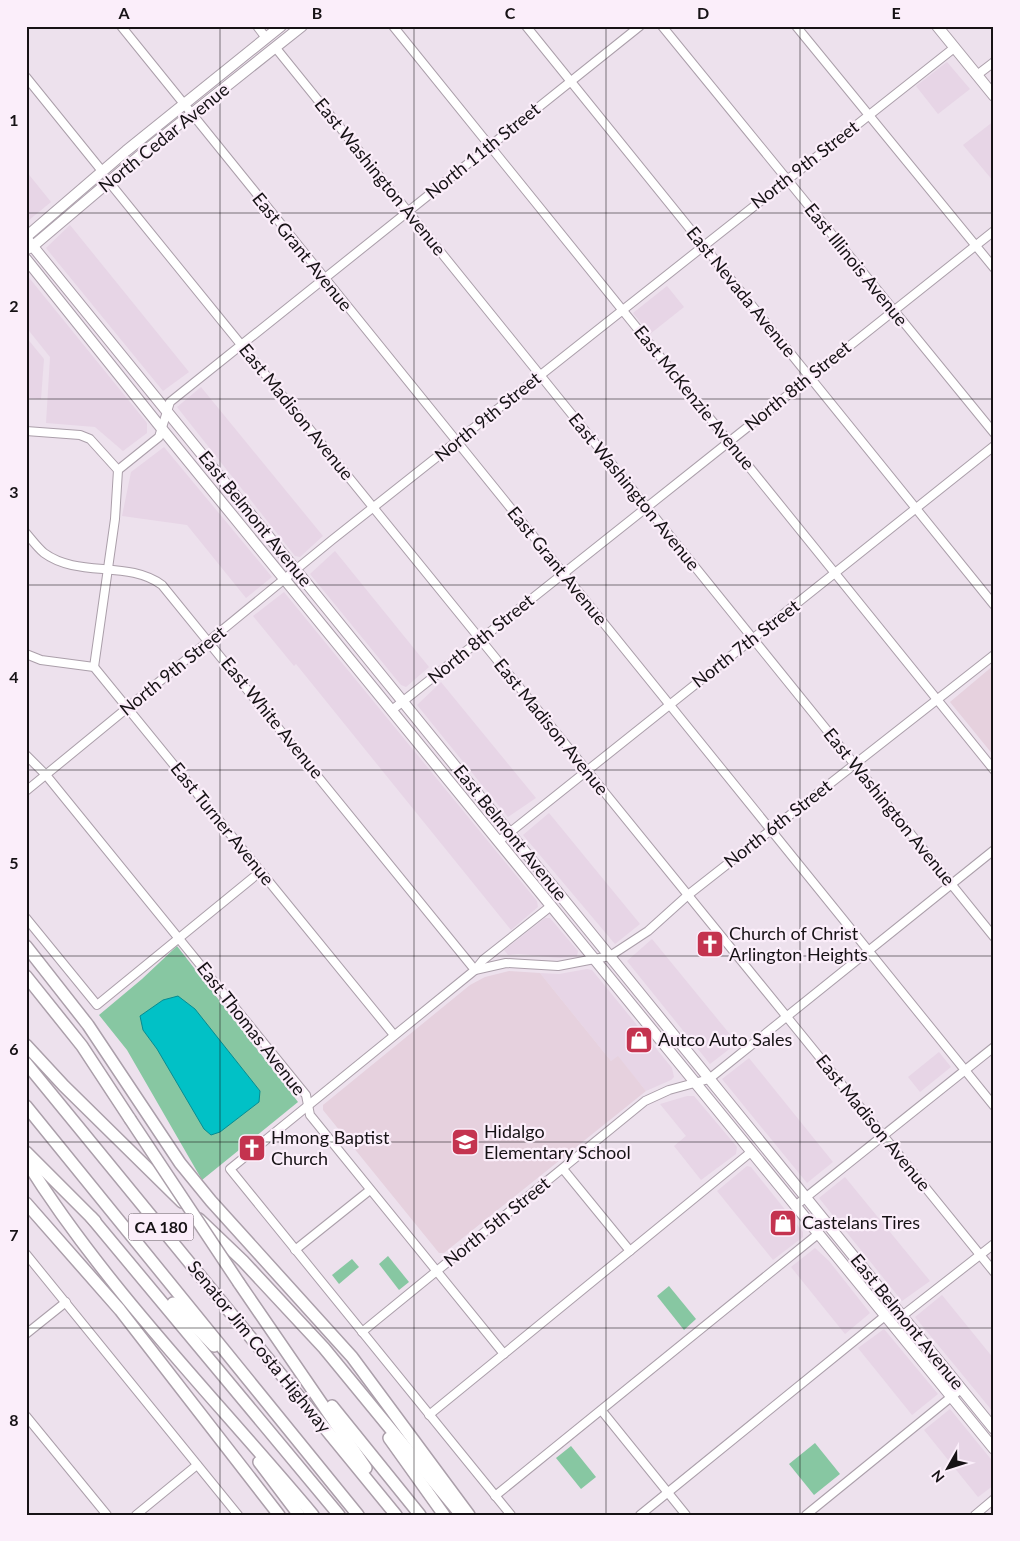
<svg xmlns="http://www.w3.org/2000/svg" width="1020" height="1541" font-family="Lato,sans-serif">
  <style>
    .built { fill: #e7d5e6 }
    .education { fill: #e6d1de }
    .green { fill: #87c7a2 }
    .water { fill: #01c1c6; stroke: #078c91 }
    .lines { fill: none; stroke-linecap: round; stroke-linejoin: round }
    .minor-casing { stroke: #ab9faa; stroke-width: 10 }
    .major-casing { stroke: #ab9faa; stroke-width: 12 }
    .highway-casing { stroke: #ab9faa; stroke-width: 14 }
    .minor { stroke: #fff; stroke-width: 8 }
    .major { stroke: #fff; stroke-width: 10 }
    .highway { stroke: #fff; stroke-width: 11 }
    .highway-bridge-casing { stroke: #ab9faa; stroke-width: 14; stroke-linecap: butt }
    .highway-bridge { stroke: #fff; stroke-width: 11 }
    .grid { fill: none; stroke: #161215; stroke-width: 1; stroke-opacity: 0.55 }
    .labels { text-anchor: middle; stroke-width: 4.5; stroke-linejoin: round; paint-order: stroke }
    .shield { fill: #fbeefa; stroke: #5b545a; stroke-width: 1 }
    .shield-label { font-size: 16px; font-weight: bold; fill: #161215 }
    .street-label { font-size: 18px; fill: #161215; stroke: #fbeefa }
    .poi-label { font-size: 18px; fill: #161215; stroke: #fbeefa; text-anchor: start }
    .neatline { fill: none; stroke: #161215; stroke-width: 2 }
    .grid-label { font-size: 16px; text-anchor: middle; font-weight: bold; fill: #161215 }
  </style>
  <rect width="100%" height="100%" fill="#ede1ed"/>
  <g class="built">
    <path d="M947,62l23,27 -32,25 -22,-28z"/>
    <path d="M994,121v61l-31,-37z"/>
    <path d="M26,171l25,31 -22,18 -3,-1z"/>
    <path d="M70,225l119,147 -26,19 -117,-143z"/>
    <path d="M26,274l121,149v10l-24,18 -28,-24 -49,-4 4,-66 -24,-30z"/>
    <path d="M667,286l17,21 -34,27 -17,-21z"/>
    <path d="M26,337l18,22 -3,40 -15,-1z"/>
    <path d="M201,387l122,149 -23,21 -5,-1 -118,-149z"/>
    <path d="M164,447l108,130 -26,21 -59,-73 -65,-9 9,-44z"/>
    <path d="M335,551l94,116 -23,20 -5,-2 -91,-111z"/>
    <path d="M284,592l253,309 1,6 -27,23 -215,-266 -2,2 -41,-50z"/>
    <path d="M441,682l95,116 -28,19 -91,-112z"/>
    <path d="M549,813l91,111 -25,20 -92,-109z"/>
    <path d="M545,918h5l28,33 -1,5 -18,2 -40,-4 -11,1 -4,-5z"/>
    <path d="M652,939l85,104 -27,21 -83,-103z"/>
    <path d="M587,969l5,1 80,98 2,9 -3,3 -25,11 -28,-34 -7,4 -71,-88 19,1z"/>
    <path d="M939,1052l12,15 -31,25 -12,-15z"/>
    <path d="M749,1058l84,104 -26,21 -85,-104z"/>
    <path d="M687,1096h7l43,51 -1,7 -35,26 -27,-34 12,-10 -26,-32z"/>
    <path d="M747,1166l4,1 52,65v5l-30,23 -56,-69z"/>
    <path d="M845,1177l85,104 -28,20 -83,-103z"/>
    <path d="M815,1248l14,13 41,52 -25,21 -54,-67z"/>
    <path d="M942,1295l52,64v54l-79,-96z"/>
    <path d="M884,1329l54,65 -26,21 -54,-67z"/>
    <path d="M950,1409l44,54v22l-16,12 -54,-67z"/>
  </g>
  <g class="education">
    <path d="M994,665v91l-44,-54z"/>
    <path d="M509,971l31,2 71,88 7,-5 28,35 -202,162h-5l-116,-143v-5l147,-120 15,-8z"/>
  </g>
  <g class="green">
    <path d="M177,946l121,156 -96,78 -75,-130 -28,-35 43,-36z"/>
    <path d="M388,1256l21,26 -10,8 -20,-26z"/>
    <path d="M352,1259l7,8 -20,17 -7,-9z"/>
    <path d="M669,1286l27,33 -12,11 -27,-34z"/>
    <path d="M815,1443l25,31 -26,21 -25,-31z"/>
    <path d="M571,1446l25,31 -15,12 -25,-31z"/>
  </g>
  <path class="water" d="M178,996l17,13 65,82 -1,11 -39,30 -9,3 -7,-6 -47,-80 -14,-19 -3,-14 23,-16z"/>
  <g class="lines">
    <g class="minor-casing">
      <g id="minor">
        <path d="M121,26l873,1080"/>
        <path d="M257,26l9,12"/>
        <path d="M393,26l601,744"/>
        <path d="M526,26l468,579"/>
        <path d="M662,26l332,407"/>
        <path d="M796,26l198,242"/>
        <path d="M275,47l719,890"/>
        <path d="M977,75l17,-13"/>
        <path d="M26,77l76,94"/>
        <path d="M109,182l885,1090"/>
        <path d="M26,431l54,4 10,4 28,31"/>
        <path d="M118,470l41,-33 11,-35 470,-376"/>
        <path d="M26,533c6,7 11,14 18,20 34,25 84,7 118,32l313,385 31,-7 52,3 52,-10 38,-25 40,-36 306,-240"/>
        <path d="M26,654l15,6 53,7 300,368"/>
        <path d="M94,667l21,-148 3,-49"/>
        <path d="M392,710l602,-479"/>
        <path d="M26,755l20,20 260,320 4,20 194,239"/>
        <path d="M26,791l306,-251 622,-492"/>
        <path d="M499,841l495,-395"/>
        <path d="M26,918l71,87 163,-133"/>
        <path d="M563,1169l67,82"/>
        <path d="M795,1206l199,-159"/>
        <path d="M295,1250l75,-60"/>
        <path d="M26,1254l212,261"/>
        <path d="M902,1316l92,-72"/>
        <path d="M362,1332l283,-231 24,-11 40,-11 285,-229"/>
        <path d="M26,1334l40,-32"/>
        <path d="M602,1411l84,104"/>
        <path d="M429,1415l322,-263"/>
        <path d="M26,1416l81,99"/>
        <path d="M495,1496l323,-262"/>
        <path d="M136,1515l61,-50"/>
        <path d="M511,1515l-281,-346 245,-199 8,-10 68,-54"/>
        <path d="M640,1515l245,-199"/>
        <path d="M806,1515l155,-126"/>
        <path d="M975,1515l19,-16"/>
      </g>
    </g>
    <g class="major-casing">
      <g id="major">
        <path d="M937,26l57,70"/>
        <path d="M26,237l100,-86 155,-125"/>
        <path d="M26,238l968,1191"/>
        <path d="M27,249l6,-3 117,-99 152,-121"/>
        <path d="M26,259l136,170 832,1020"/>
      </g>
    </g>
    <g class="highway-casing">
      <g id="highway">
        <path d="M26,946l62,79 92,138 31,38 141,156 117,158"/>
        <path d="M26,976l56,70 48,73"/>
        <path d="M26,1045l38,41 118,116"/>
        <path d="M26,1063l370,452"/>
        <path d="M26,1106l332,409"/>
        <path d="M26,1152l69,69"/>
        <path d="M26,1161c81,129 190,238 287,354"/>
        <path d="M26,1203l94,107 159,205"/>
        <path d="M91,1217l248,298"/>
        <path d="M199,1219l44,42 81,87 133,162"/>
        <path d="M239,1283l127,185"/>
        <path d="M173,1303l41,43"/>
        <path d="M332,1406l88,109"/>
        <path d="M389,1438l55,77"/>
        <path d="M259,1462l40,53"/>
      </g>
    </g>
    <use href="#minor" class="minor"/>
    <use href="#major" class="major"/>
    <use href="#highway" class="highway"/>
    <g class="highway-bridge-casing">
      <path id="highway-bridge" d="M130,1119l109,164"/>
    </g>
    <use href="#highway-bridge" class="highway-bridge"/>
  </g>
  <path class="grid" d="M220,26v1489M414,26v1489M606,26v1489M800,26v1489M26,213h968M26,399h968M26,585h968M26,770h968M26,956h968M26,1142h968M26,1328h968"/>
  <defs>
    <g id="church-square" transform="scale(1.4375)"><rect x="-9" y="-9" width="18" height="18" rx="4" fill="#c4334f" stroke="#fbeefa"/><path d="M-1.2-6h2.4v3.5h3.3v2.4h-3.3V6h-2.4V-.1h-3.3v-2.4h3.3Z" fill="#fff"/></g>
    <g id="shop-square" transform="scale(1.4375)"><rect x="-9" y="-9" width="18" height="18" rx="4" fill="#c4334f" stroke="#fbeefa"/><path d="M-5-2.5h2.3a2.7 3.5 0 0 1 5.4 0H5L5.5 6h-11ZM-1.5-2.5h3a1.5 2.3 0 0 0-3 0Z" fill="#fff"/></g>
    <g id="school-square" transform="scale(1.4375)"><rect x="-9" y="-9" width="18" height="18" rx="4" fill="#c4334f" stroke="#fbeefa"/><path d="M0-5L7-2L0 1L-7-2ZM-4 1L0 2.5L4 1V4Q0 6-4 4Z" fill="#fff"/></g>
  </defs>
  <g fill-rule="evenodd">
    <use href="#church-square" x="710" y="944"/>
    <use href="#shop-square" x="639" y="1040"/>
    <use href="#school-square" x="465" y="1142"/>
    <use href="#church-square" x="252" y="1148"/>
    <use href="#shop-square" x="783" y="1223"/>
  </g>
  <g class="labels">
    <rect class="shield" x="128.5" y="1213.5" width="65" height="27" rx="4"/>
    <g class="shield-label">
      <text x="161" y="1233">CA 180</text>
    </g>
    <g class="street-label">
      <text transform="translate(164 138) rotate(-39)" y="6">North Cedar Avenue</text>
      <text transform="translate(483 151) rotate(-39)" y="6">North 11th Street</text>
      <text transform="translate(805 165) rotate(-38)" y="6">North 9th Street</text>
      <text transform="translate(380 177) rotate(51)" y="6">East Washington Avenue</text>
      <text transform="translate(302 252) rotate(51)" y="6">East Grant Avenue</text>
      <text transform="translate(856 265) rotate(51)" y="6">East Illinois Avenue</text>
      <text transform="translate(741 292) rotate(51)" y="6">East Nevada Avenue</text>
      <text transform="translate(798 386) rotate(-39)" y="6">North 8th Street</text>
      <text transform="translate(694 398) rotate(51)" y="6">East McKenzie Avenue</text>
      <text transform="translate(296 412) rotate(51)" y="6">East Madison Avenue</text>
      <text transform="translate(488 417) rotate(-39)" y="6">North 9th Street</text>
      <text transform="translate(634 492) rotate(51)" y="6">East Washington Avenue</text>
      <text transform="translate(255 519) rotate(51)" y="6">East Belmont Avenue</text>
      <text transform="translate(557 566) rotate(51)" y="6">East Grant Avenue</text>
      <text transform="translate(481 639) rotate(-39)" y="6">North 8th Street</text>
      <text transform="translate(746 644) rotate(-38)" y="6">North 7th Street</text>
      <text transform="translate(173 671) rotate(-39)" y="6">North 9th Street</text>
      <text transform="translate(272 718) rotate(51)" y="6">East White Avenue</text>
      <text transform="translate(551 727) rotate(51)" y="6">East Madison Avenue</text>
      <text transform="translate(889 807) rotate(51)" y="6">East Washington Avenue</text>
      <text transform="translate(222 824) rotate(51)" y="6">East Turner Avenue</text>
      <text transform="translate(778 824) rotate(-38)" y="6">North 6th Street</text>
      <text transform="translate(510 833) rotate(51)" y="6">East Belmont Avenue</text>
      <text transform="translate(251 1029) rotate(52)" y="6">East Thomas Avenue</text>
      <text transform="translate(873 1123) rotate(51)" y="6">East Madison Avenue</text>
      <text transform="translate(497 1222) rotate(-39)" y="6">North 5th Street</text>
      <text transform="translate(907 1322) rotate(51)" y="6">East Belmont Avenue</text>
      <text transform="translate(259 1347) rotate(51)" y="6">Senator Jim Costa Highway</text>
    </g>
    <g class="poi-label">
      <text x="729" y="940">Church of Christ<tspan x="729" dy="21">Arlington Heights</tspan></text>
      <text x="658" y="1046">Autco Auto Sales</text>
      <text x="484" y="1138">Hidalgo<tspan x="484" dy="21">Elementary School</tspan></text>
      <text x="271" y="1144">Hmong Baptist<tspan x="271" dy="21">Church</tspan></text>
      <text x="802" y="1229">Castelans Tires</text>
    </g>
  </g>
  <rect width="1020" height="1541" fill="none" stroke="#fbeefa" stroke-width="55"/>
  <g transform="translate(948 1468) rotate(231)" stroke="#fbeefa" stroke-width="4" paint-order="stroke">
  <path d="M0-4L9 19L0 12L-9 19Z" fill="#161215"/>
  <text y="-8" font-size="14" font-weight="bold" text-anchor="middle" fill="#161215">N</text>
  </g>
  <rect x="28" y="28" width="964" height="1486" class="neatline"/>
  <g class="grid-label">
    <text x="124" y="19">A</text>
    <text x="317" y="19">B</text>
    <text x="510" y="19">C</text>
    <text x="703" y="19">D</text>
    <text x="896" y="19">E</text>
    <text x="14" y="126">1</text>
    <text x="14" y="312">2</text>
    <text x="14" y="498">3</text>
    <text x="14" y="683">4</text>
    <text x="14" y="869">5</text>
    <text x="14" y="1055">6</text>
    <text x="14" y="1241">7</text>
    <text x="14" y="1426">8</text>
  </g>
</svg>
